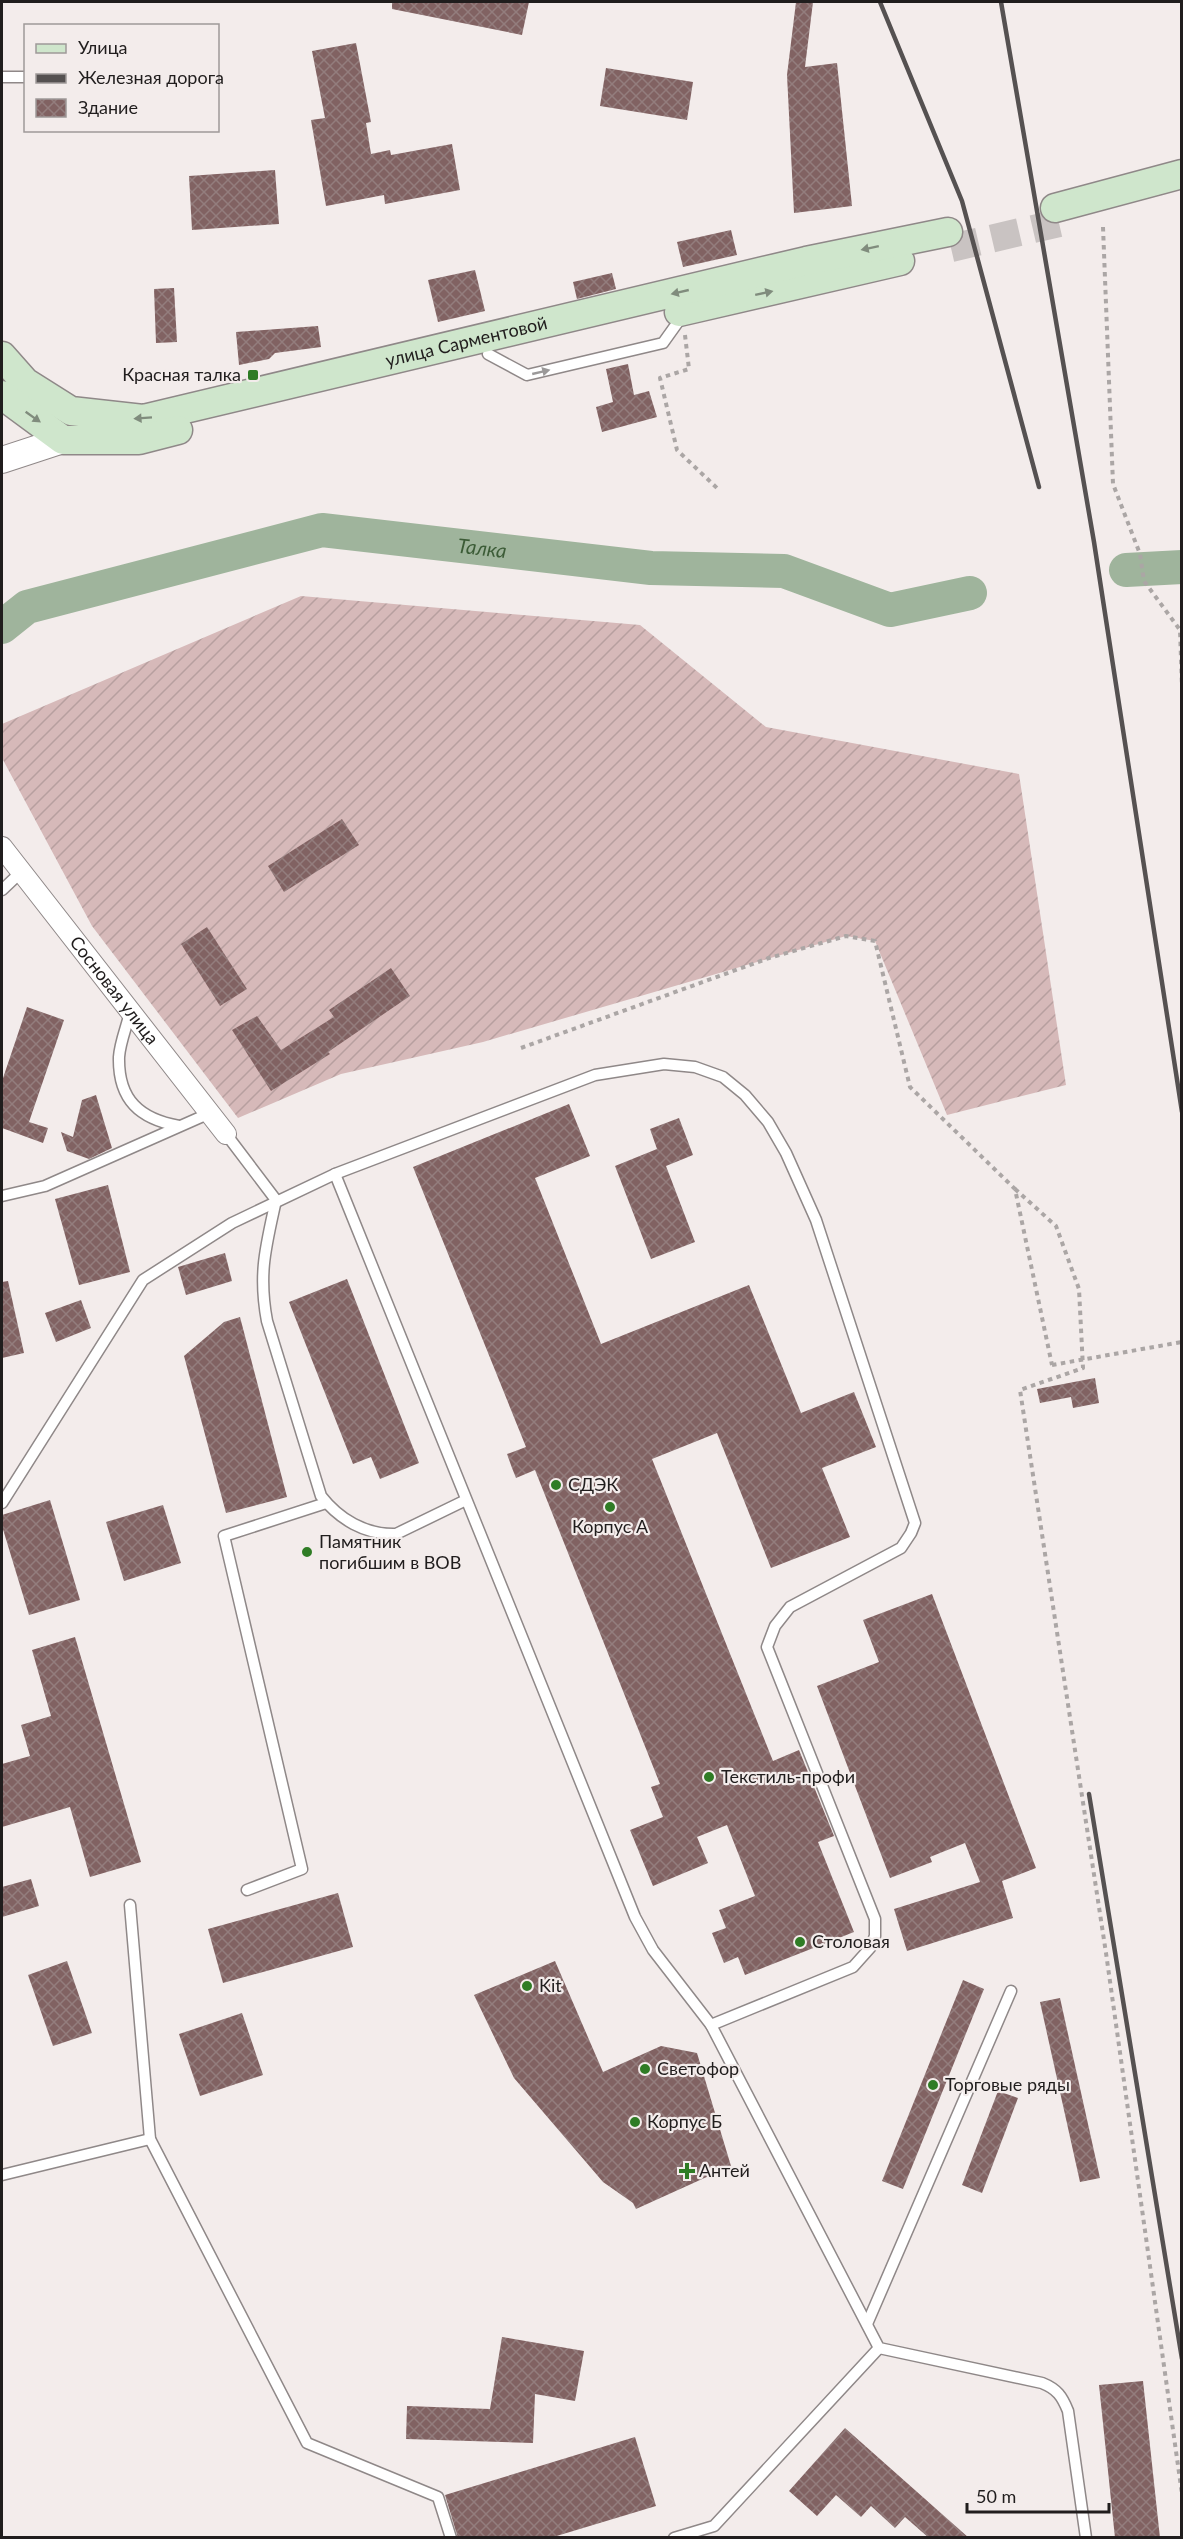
<svg xmlns="http://www.w3.org/2000/svg" width="1183" height="2539" font-family="Lato,sans-serif">
  <style>
    .garden { fill: url(#garden-furrows) }
    .lines { fill: none; stroke-linecap: round; stroke-linejoin: round }
    .river { stroke: #9fb49c; stroke-width: 34 }
    .building { fill: url(#building-cross-hatch) }
    .secondary-tunnel { stroke: #c9c3c2; stroke-width: 28; stroke-dasharray: 28 14; stroke-linecap: butt }
    .service-casing { stroke: #8f8888; stroke-width: 13 }
    .minor-casing { stroke: #8f8888; stroke-width: 22 }
    .tertiary-casing { stroke: #8f8888; stroke-width: 28 }
    .secondary-casing { stroke: #8f8888; stroke-width: 31 }
    .path { stroke: #aba6a5; stroke-width: 4; stroke-dasharray: 4.5 4.5; stroke-linecap: butt }
    .service { stroke: #fff; stroke-width: 10 }
    .minor { stroke: #fff; stroke-width: 20 }
    .tertiary { stroke: #fff; stroke-width: 26 }
    .secondary { stroke: #cfe6cc; stroke-width: 28 }
    .rail { stroke: #555151; stroke-width: 4.5 }
    .path-bridge { stroke: #aba6a5; stroke-width: 4; stroke-dasharray: 4.5 4.5; stroke-linecap: butt }
    .oneway { fill: #808c7d }
    .oneway2 { fill: #9b9999 }
    .poi-dot { fill: #2f7c25; stroke: #f3eceb; stroke-width: 2 }
    .labels { text-anchor: middle; stroke-width: 4.5; stroke-linejoin: round; paint-order: stroke }
    .street-label { font-size: 18px; fill: #201d1d; stroke: #f3eceb }
    .poi-label { font-size: 18px; fill: #201d1d; stroke: #f3eceb; text-anchor: start }
    .water-label { font-size: 20px; font-style: italic; fill: #3c5c37; stroke: #f3eceb }
  </style>
  <defs>
    <pattern id="garden-furrows" width="10" height="10" patternUnits="userSpaceOnUse" patternTransform="scale(1.5)"><rect width="10" height="10" fill="#d6b9b9"/><path d="M-1 1l2-2M0 10L10 0M9 11l2-2" fill="none" stroke="#b79f9f"/></pattern>
    <pattern id="building-cross-hatch" width="8" height="8" patternUnits="userSpaceOnUse" patternTransform="scale(1.5)"><rect width="8" height="8" fill="#816262"/><path d="M0 0l8 8M0 8l8-8" fill="none" stroke="#937d7d"/></pattern>
  </defs>
  <rect width="100%" height="100%" fill="#f3eceb"/>
  <path class="garden" d="M301,596l339,29 126,102 253,47 47,311 -119,30 -72,-174 -29,-5 -363,106 -142,32 -103,44 -146,-192 -90,-168v-34z"/>
  <g class="lines">
    <g class="river">
      <path d="M1126,570l56,-3"/>
      <path id="s1" d="M2,627l25,-20 295,-77 329,38 133,3 106,39 80,-17"/>
    </g>
  </g>
  <g class="building">
    <path d="M392,2h137l-7,33 -130,-26z"/>
    <path d="M796,2h17l-8,65 32,-4 15,143 -58,7 -7,-138z"/>
    <path d="M356,43l15,79 -5,1 5,31 19,-4 1,5 61,-11 8,46 -75,14 -1,-9 -58,11 -15,-86 14,-2 -13,-67z"/>
    <path d="M606,68l87,14 -6,38 -87,-14z"/>
    <path d="M275,170l4,54 -87,6 -3,-54z"/>
    <path d="M731,230l6,25 -54,12 -6,-25z"/>
    <path d="M475,270l10,41 -47,11 -10,-42z"/>
    <path d="M612,273l4,16 -39,10 -4,-17z"/>
    <path d="M174,288l3,54 -21,1 -2,-54z"/>
    <path d="M318,326l3,21 -46,6 -6,6 -30,6 -3,-33z"/>
    <path d="M628,364l6,31 15,-4 8,26 -55,15 -6,-25 17,-5 -7,-33z"/>
    <path d="M342,819l17,26 -75,47 -16,-26z"/>
    <path d="M207,927l40,62 -27,17 -39,-62z"/>
    <path d="M391,968l19,28 -82,56 2,2 -59,37 -39,-61 25,-14 24,34 53,-33 -5,-7z"/>
    <path d="M27,1007l37,13 -35,102 19,6 -5,15 -41,-15v-47z"/>
    <path d="M96,1095l16,53 -23,11 -22,-8 -6,-19 12,5 9,-37z"/>
    <path d="M569,1104l21,52 -55,22 66,166 148,-59 52,128 53,-21 22,55 -54,21 28,69 -79,31 -54,-135 -65,26 121,302 26,-11 35,86 -16,6 36,90 -109,43 -7,-18 -14,6 -12,-30 14,-5 -7,-18 36,-14 -28,-71 -30,12 11,26 -55,23 -23,-56 33,-13 -12,-30 9,-3 -125,-314 -19,8 -4,-10 -5,-14 19,-7 -113,-280z"/>
    <path d="M679,1118l14,37 -27,11 29,76 -44,17 -36,-93 42,-17 -7,-20z"/>
    <path d="M108,1185l22,87 -51,13 -24,-86z"/>
    <path d="M225,1253l7,28 -46,14 -8,-28z"/>
    <path d="M347,1279l72,184 -39,16 -9,-22 -18,7 -64,-162z"/>
    <path d="M8,1281l16,72 -22,5v-76z"/>
    <path d="M81,1300l10,28 -35,14 -11,-29z"/>
    <path d="M240,1317l47,180 -61,16 -42,-157 40,-34z"/>
    <path d="M1095,1378l4,25 -26,5 -2,-11 -31,6 -3,-14z"/>
    <path d="M50,1500l30,100 -51,15 -27,-89v-11z"/>
    <path d="M163,1505l18,58 -57,18 -18,-59z"/>
    <path d="M932,1594l104,274 -34,13 11,37 -106,33 -13,-42 86,-27 -15,-39 -35,14 2,5 -42,16 -73,-192 62,-24 -16,-42z"/>
    <path d="M75,1637l66,225 -51,15 -20,-70 -68,20v-63l28,-8 -9,-31 30,-9 -19,-66z"/>
    <path d="M31,1879l8,27 -37,11v-30z"/>
    <path d="M338,1893l15,54 -130,36 -15,-54z"/>
    <path d="M67,1961l25,72 -39,13 -25,-71z"/>
    <path d="M555,1961l48,111 58,-26 36,7 34,113 -95,43 -3,-6 -30,-21 -89,-104 -40,-83z"/>
    <path d="M963,1980l21,9 -81,200 -21,-8z"/>
    <path d="M1060,1998l40,180 -20,4 -40,-180z"/>
    <path d="M242,2013l21,62 -63,21 -21,-62z"/>
    <path d="M998,2091l20,7 -36,95 -20,-8z"/>
    <path d="M502,2337l82,14 -9,50 -40,-7 -2,49 -127,-4 1,-33 83,3z"/>
    <path d="M1143,2381l17,157h-45l-16,-153z"/>
    <path d="M845,2428l124,110h-40l-24,-21 -10,11 -24,-22 -10,11 -25,-22 -19,21 -28,-25z"/>
    <path d="M635,2437l21,69 -106,32h-92l-13,-43z"/>
  </g>
  <g class="lines">
    <path class="secondary-tunnel" d="M951,248l108,-25"/>
    <g class="service-casing">
      <g id="service">
        <path d="M2,77h24"/>
        <path d="M488,354l39,21 136,-32 20,-28"/>
        <path d="M2,890l19,-18"/>
        <path d="M130,1012c-3,14 -10,30 -11,45 -1,43 21,62 60,69"/>
        <path d="M226,1134l50,66c-10,46 -18,73 -9,121l54,175c18,23 44,39 75,38l70,-34"/>
        <path d="M335,1174l300,743 18,33 58,75 168,323 163,35c15,6 20,13 26,28l18,127"/>
        <path d="M2,1196l43,-10 165,-73"/>
        <path d="M2,1503l141,-223 89,-57 103,-49 260,-99 69,-11 31,3 28,10 22,18 23,27 18,31 30,67 99,303 -4,10 -10,15 -111,59 -15,19 -8,21 108,272v17l-5,12 -17,19 -142,58"/>
        <path d="M247,1890l55,-21 -78,-333 102,-33"/>
        <path d="M130,1905l20,234 157,304 131,54 13,41"/>
        <path d="M2,2175l148,-36"/>
        <path d="M867,2324l144,-333"/>
        <path d="M674,2538l40,-12 165,-178"/>
      </g>
    </g>
    <g class="minor-casing">
      <g id="minor">
        <path id="s2" d="M2,847l224,287"/>
      </g>
    </g>
    <g class="tertiary-casing">
      <path id="tertiary" d="M2,460l61,-20"/>
    </g>
    <g class="secondary-casing">
      <g id="secondary">
        <path d="M1055,208l127,-34"/>
        <path d="M679,312l221,-51"/>
        <path id="s3" d="M2,356l23,26 46,29 72,8 663,-158 142,-29"/>
        <path d="M2,395l61,45h76l39,-10"/>
      </g>
    </g>
    <g class="path">
      <path d="M1103,227l10,257 27,70 4,27 36,49 2,57"/>
      <path d="M685,335l4,34 -29,9 17,72 40,38"/>
      <path d="M521,1048l248,-90 77,-22 29,5 35,146 105,102 37,176"/>
      <path d="M1015,1189l41,37 23,63 4,79 -63,22 86,563 76,541"/>
    </g>
    <use href="#service" class="service"/>
    <use href="#minor" class="minor"/>
    <use href="#tertiary" class="tertiary"/>
    <use href="#secondary" class="secondary"/>
    <g class="rail">
      <path d="M880,2l82,199 77,286"/>
      <path d="M1001,2l93,540 88,570"/>
      <path d="M1089,1794l93,565"/>
    </g>
    <path class="path-bridge" d="M1052,1365l130,-23"/>
  </g>
  <defs><path id="oneway-solid" d="M-6-.8H1V-3.2L6.5 0L1 3.2V.8H-6Z" transform="scale(1.5)"/></defs>
  <g class="oneway">
    <use href="#oneway-solid" transform="translate(870 248) rotate(168)"/>
    <use href="#oneway-solid" transform="translate(680 292) rotate(167)"/>
    <use href="#oneway-solid" transform="translate(764 293) rotate(-12)"/>
    <use href="#oneway-solid" transform="translate(33 417) rotate(35)"/>
    <use href="#oneway-solid" transform="translate(143 418) rotate(176)"/>
  </g>
  <use class="oneway2" href="#oneway-solid" transform="translate(541 372) rotate(-13)"/>
  <g class="poi-dot">
    <rect x="247" y="369" width="12" height="12" rx="3"/>
    <circle cx="556" cy="1485" r="6"/>
    <circle cx="610" cy="1507" r="6"/>
    <circle cx="307" cy="1552" r="6"/>
    <circle cx="709" cy="1777" r="6"/>
    <circle cx="800" cy="1942" r="6"/>
    <circle cx="527" cy="1986" r="6"/>
    <circle cx="645" cy="2069" r="6"/>
    <circle cx="933" cy="2085" r="6"/>
    <circle cx="635" cy="2122" r="6"/>
    <path d="M684 2162h6v6h6v6h-6v6h-6v-6h-6v-6h6z"/>
  </g>
  <g class="labels">
    <g class="street-label">
      <text dy="6" stroke="none"><textPath href="#s3" startOffset="494">улица Сарментовой</textPath></text>
      <text dy="6" stroke="none"><textPath href="#s2" startOffset="182">Сосновая улица</textPath></text>
    </g>
    <g class="poi-label">
      <text x="241" y="381" text-anchor="end">Красная талка</text>
      <text x="568" y="1491">СДЭК</text>
      <text x="610" y="1533" text-anchor="middle">Корпус А</text>
      <text x="319" y="1548">Памятник<tspan x="319" dy="21">погибшим в ВОВ</tspan></text>
      <text x="721" y="1783">Текстиль-профи</text>
      <text x="812" y="1948">Столовая</text>
      <text x="539" y="1992">Kit</text>
      <text x="657" y="2075">Светофор</text>
      <text x="945" y="2091">Торговые ряды</text>
      <text x="647" y="2128">Корпус Б</text>
      <text x="699" y="2177">Антей</text>
    </g>
    <g class="water-label">
      <text dy="7" stroke="none"><textPath href="#s1" startOffset="498">Талка</textPath></text>
    </g>
  </g>
  <rect width="1183" height="2539" fill="none" stroke="#201d1d" stroke-width="6"/>
  <rect x="24" y="24" width="195" height="108" fill="#f3eceb" stroke="#9f9999" stroke-width="1.5"/>
  <rect x="36" y="44" width="30" height="9" fill="#cfe6cc" stroke="#9f9999" stroke-width="1.5"/>
  <text x="78" y="54" font-size="18" fill="#201d1d">Улица</text>
  <rect x="36" y="74" width="30" height="9" fill="#555151" stroke="#9f9999" stroke-width="1.5"/>
  <text x="78" y="84" font-size="18" fill="#201d1d">Железная дорога</text>
  <rect x="36" y="99" width="30" height="18" fill="url(#building-cross-hatch)" stroke="#9f9999" stroke-width="1.5"/>
  <text x="78" y="114" font-size="18" fill="#201d1d">Здание</text>
  <path d="M967 2503v9h142v-9" fill="none" stroke="#201d1d" stroke-width="3"/>
  <text x="976" y="2503" font-size="18" fill="#201d1d" stroke="#f3eceb" stroke-width="4.5" paint-order="stroke">50 m</text>
</svg>
